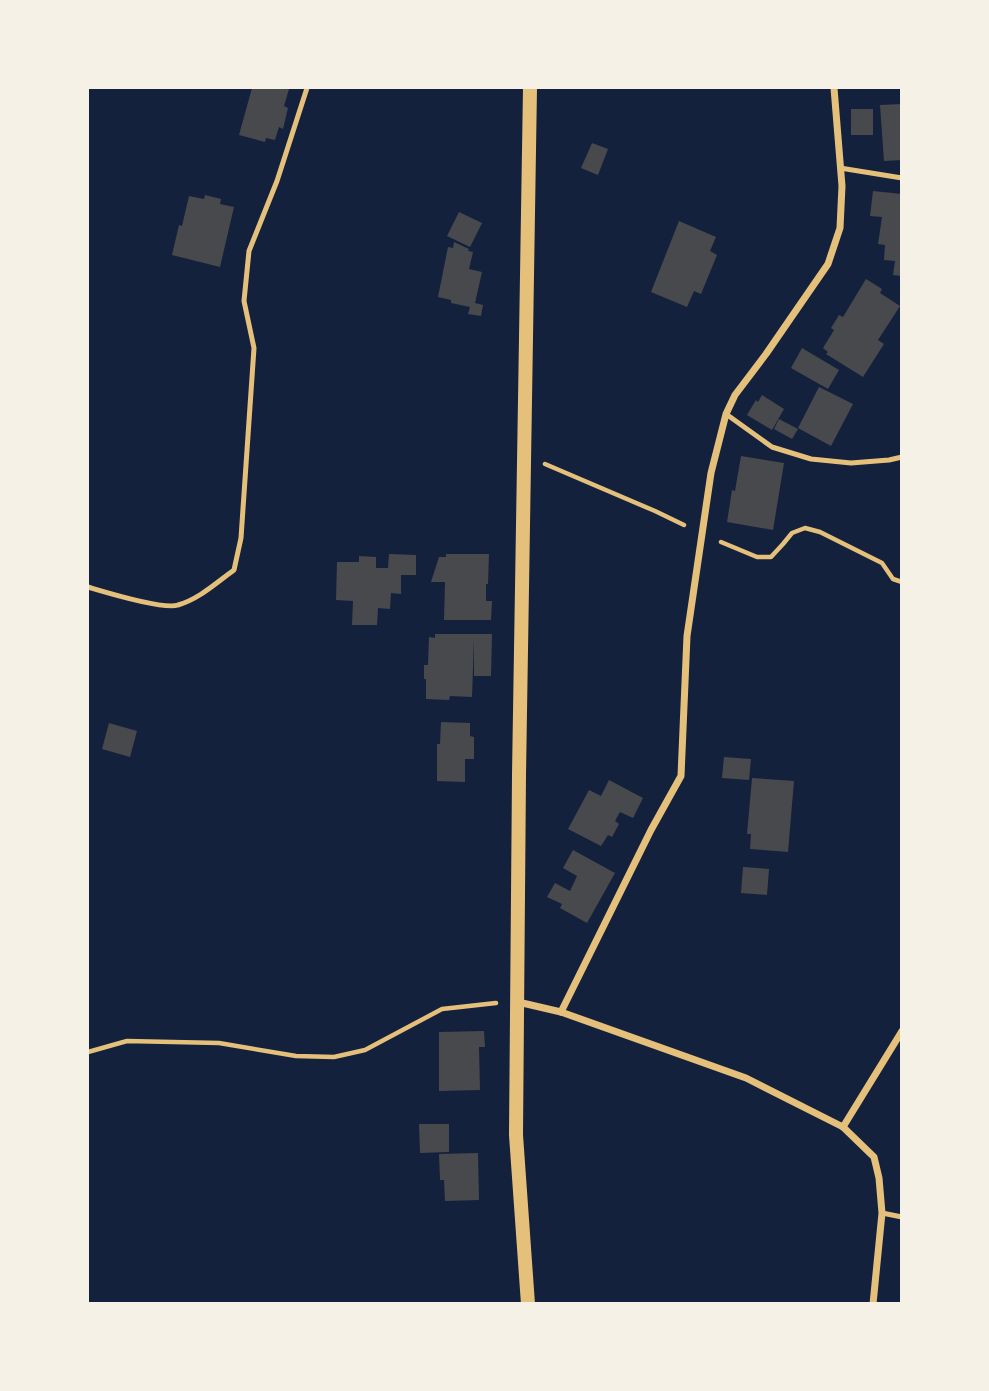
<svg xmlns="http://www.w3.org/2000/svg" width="989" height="1391" font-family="'Noto Sans',sans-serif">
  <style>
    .building { fill: #48494c }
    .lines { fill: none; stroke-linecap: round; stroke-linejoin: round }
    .path { stroke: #e5c07b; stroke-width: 4.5 }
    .service { stroke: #e5c07b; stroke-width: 5 }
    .minor { stroke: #e5c07b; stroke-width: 7 }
    .secondary { stroke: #e5c07b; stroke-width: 14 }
  </style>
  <rect width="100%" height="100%" fill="#14213d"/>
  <g class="building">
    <path d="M252,88h30l7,1 -5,17 4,2 -5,21 -4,-2 -4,13 -9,-2 -1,4 -26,-7z"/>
    <path d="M902,104v56l-18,1 -4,-56z"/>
    <rect x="851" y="109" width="22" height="26"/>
    <path d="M592,143l16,6 -10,26 -17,-7z"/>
    <path d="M873,191l29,3v82l-9,-1 2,-14 -11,-1 1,-15 -7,-1 4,-27 -12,-1z"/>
    <path d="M205,195l16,4 -1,5 14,3 -14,60 -48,-12 7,-30 3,1 7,-30 15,3z"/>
    <path d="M459,212l23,11 -12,24 -23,-11z"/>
    <path d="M679,221l37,16 -6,14 7,4 -16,39 -7,-3 -7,16 -36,-15z"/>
    <path d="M454,242l15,7 -1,2 5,1 -4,17 13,3 -7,31 8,2 -2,11 -13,-2 2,-7 -19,-4v-3l-13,-3 10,-50 5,1z"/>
    <path d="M866,279l16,10 -2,4 20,13 -22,34 6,4 -21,33 -37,-23 2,-2 -5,-4 11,-18 -3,-2 8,-13 4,2z"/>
    <path d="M802,348l37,22 -11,19 -37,-21z"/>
    <path d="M819,387l34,17 -22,42 -33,-18z"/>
    <path d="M762,395l22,14 -12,21 -25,-15 9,-15 2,2z"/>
    <path d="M779,419l19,10 -6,10 -18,-10z"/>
    <path d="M741,456l43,7 -11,67 -46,-8 5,-32 3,1z"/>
    <path d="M389,554l27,1v20h-15v19l-10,-1 -1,16 -12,-1 -1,17h-25l1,-24 -17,-1 1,-38h22v-6l17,1v11h12z"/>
    <path d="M446,554h43l-1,30h-2v17h6l-1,19h-47l1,-38h-14l8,-25h7z"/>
    <path d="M435,634h57l-1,42h-17v-37l-2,58 -22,-1 -1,4 -23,-1v-20h-2v-14h4l1,-28 6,1z"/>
    <path d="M441,722l29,1v13l4,1v22h-9v23l-28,-1v-37h3z"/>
    <path d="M109,723l28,8 -7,26 -28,-8z"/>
    <path d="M724,757l27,2 -2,21 -27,-2z"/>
    <path d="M752,778l42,3 -6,71 -38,-3 1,-15h-4z"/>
    <path d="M609,780l34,18 -10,20 -13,-6 -5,9 4,3 -7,13 -4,-2 -7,11 -33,-17 21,-39 12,6z"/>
    <path d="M573,850l42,23 -28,50 -27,-15 2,-4 -15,-7 8,-14 15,8 7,-15 -14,-8z"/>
    <path d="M743,867l26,2 -2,26 -26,-2z"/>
    <path d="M484,1031l1,16h-6l1,43 -41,1v-59z"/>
    <path d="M419,1124h30v28l-29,1z"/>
    <path d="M478,1153l1,47 -34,1 -1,-21h-4l-1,-26z"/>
  </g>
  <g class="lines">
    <g class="path">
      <path d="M545,464l110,47 29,14"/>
      <path d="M721,542l36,15h14l12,-13 9,-11 13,-5 15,4 62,31 11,16 9,3"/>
      <path d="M88,1052l39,-11 92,2 77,13 38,1 31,-7 77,-41 54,-6"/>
    </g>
    <g class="service">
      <path d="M840,168l62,10"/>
      <path d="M726,414l46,33 39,12 40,4 38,-3 13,-3"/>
      <path d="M88,587c17,5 75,23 90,18 21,-6 38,-22 56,-35l7,-32 13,-190 -10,-47 5,-50 28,-70 30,-93"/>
      <path d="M882,1213l20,4"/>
    </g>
    <g class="minor">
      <path d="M518,1002l43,10 185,66 97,49 31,30 5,21 3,35 -9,91"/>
      <path d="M561,1012l90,-182 30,-54 6,-140 24,-163 15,-59 9,-19 31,-41 62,-90 12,-36 2,-42 -8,-98"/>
      <path d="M843,1127l59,-96"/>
    </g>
    <path class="secondary" d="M528,1304l-12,-169 3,-360 11,-687"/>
  </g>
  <rect width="989" height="1391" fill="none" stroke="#f6f1e7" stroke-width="178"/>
</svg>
